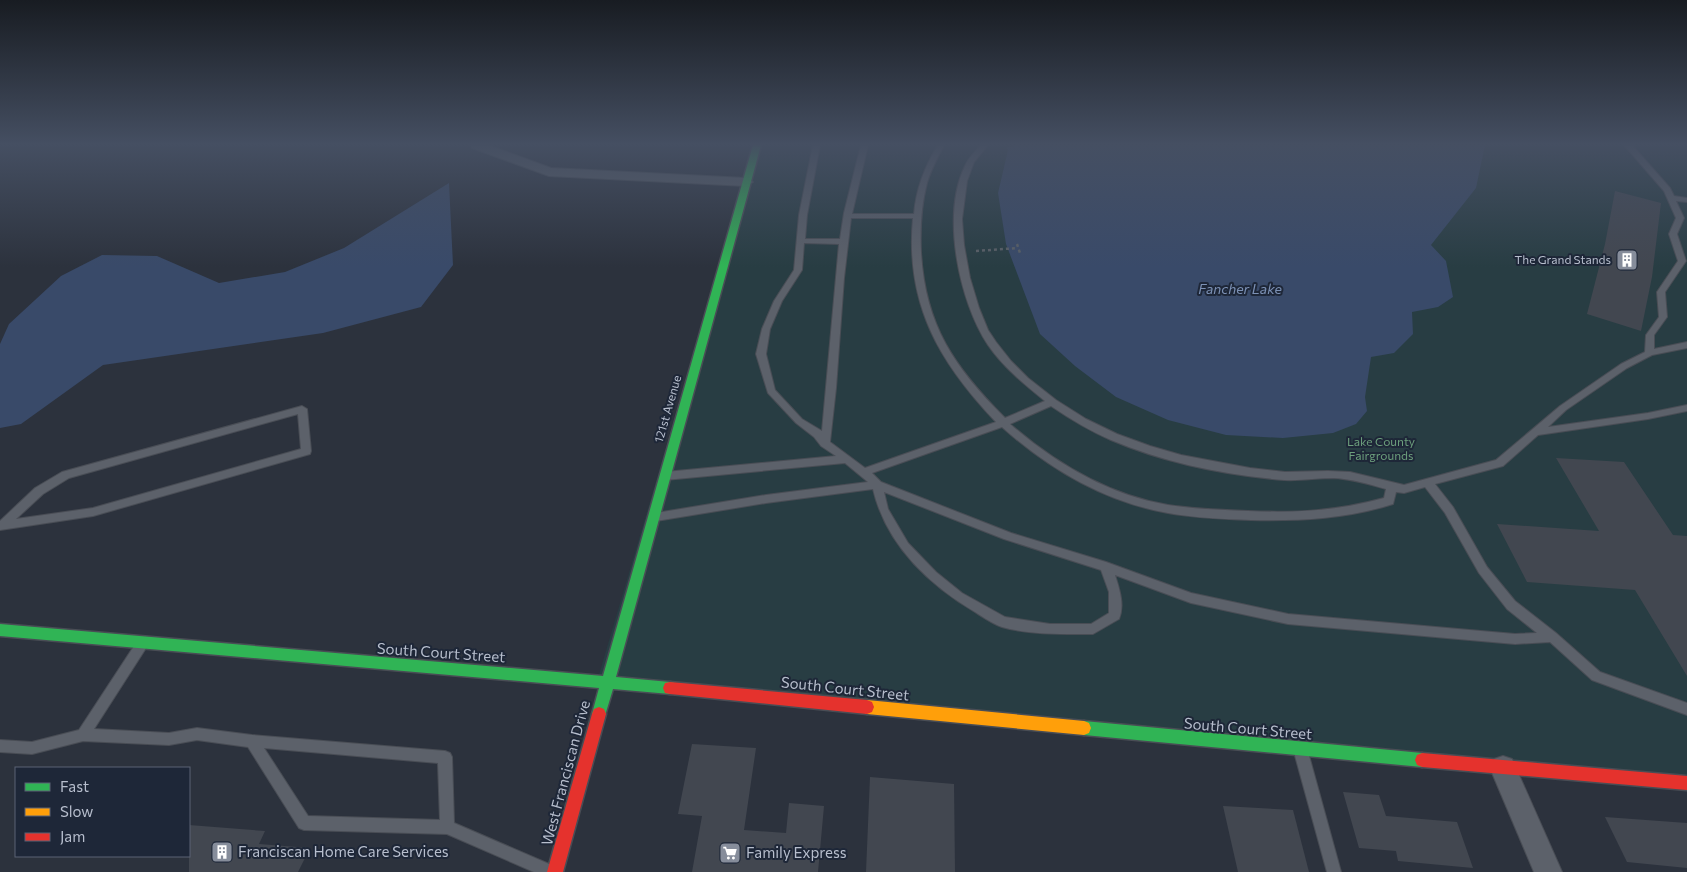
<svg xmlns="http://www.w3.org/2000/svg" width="1687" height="872" font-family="Commissioner,sans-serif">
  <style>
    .green { fill: #283d43 }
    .water { fill: #394a69 }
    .building { fill: #424750 }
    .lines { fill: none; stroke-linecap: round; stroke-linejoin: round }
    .lane-casing { stroke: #494d55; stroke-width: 2 }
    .street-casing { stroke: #494d55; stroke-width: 2 }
    .fast-casing { stroke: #494d55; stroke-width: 3 }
    .slow-casing { stroke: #494d55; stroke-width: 3 }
    .jam-casing { stroke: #494d55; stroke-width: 3 }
    .path { stroke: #5a6067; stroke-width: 2.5; stroke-dasharray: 3 3; stroke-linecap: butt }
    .lane { fill: #5c616a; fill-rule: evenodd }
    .street { fill: #5c616a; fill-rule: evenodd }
    .fast { fill: #30b455; fill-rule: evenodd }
    .slow { fill: #ff9f0a; fill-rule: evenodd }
    .jam { fill: #e5322d; fill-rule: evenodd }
    .labels { text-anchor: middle; stroke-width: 4; stroke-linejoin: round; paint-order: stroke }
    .poi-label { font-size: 12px; fill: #b7becd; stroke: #1e2738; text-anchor: end }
    .street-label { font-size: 12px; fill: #b7becd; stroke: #1e2738 }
    .park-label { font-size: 12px; fill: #6c9f7c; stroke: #1e2738 }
    .water-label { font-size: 14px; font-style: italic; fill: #7c91b5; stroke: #1e2738 }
    .near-street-label { font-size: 15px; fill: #b7becd; stroke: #1e2738 }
    .near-poi-label { font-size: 15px; fill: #b7becd; stroke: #1e2738; text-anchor: start }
  </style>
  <rect width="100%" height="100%" fill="#2c323d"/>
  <path class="green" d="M755,145h932v638l-1091,-98z"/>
  <g class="water">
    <path d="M1016,145h469l-9,43 -45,57 15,16 7,36 -15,10 -26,5 1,22 -19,19 -23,4 -6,40 2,14 -11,13 -23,9 -50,5 -57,-3 -58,-15 -52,-23 -41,-31 -35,-32 -34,-90 -8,-51 10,-43 -2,-2z"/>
    <path d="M449,183l4,82 -32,42 -98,26 -220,32 -82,59 -21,4v-84l9,-20 52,-48 41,-21 55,1 62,27 66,-11 59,-24z"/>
  </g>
  <g class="building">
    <path d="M1615,191l46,12 -9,74 -11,54 -54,-17 18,-70z"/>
    <path d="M1556,458l68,4 49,73 14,1v140l-52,-86 -108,-8 -30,-58 102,7z"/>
    <path d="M692,744l64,4 -12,82 42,3 3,-30 35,3 -6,66h-126l10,-56 -24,-2z"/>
    <path d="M870,777l84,7 1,88h-89z"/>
    <path d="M1343,792l36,3 7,21 71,6 16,46 -75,-7 -2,-10 -37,-3z"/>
    <path d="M1223,806l70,4 16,62h-71z"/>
    <path d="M1605,817l82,6v45l-60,-6z"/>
    <path d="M189,825l76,6 -6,13 51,4 -12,24h-109z"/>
  </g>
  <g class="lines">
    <g class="lane-casing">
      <g id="lane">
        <path d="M813,145h7l-13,70 -2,24h35l4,-26 17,-68h7l-16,69h62c2,-25 11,-48 24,-69h6c-6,12 -13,24 -17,38 -6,23 -7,45 -6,69 4,73 33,115 84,166l40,-17c-21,-17 -42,-34 -57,-56 -29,-44 -47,-130 -23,-179 3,-8 10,-14 16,-21h7l-14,17 -7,19 -5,38 2,26 6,33 9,30 9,22 8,12 15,19 17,17 28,22 30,19 31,15 33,12 31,9 69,13 35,4 43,-1 22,1 54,13 92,-25 64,-54 61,-42 24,-12 1,-17 13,-18 -2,-25 21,-31 -9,-27 7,-16 -12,-27 -40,-46h8l38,43 4,8 13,2v4l-11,-1 8,17 -7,16 9,27 -21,31 2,25 -13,18v14l33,-7v6l-35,7 -25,13 -61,42 -18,17 100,-14 39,-8v6l-39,8 -110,16 -35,31 -68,18 18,23 34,60 28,34 41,32 44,39 87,31v12l-95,-35 -42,-38 -35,2 -227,-20 -97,-21 -76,-28c4,13 10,30 4,44l-26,15c-29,0 -63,1 -91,-7 -9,-3 -19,-10 -27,-15 -47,-28 -89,-68 -102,-123l-107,14 -110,18 -4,-1 -1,-3 1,-3 4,-1 110,-18 102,-13 -23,-19 -180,17 -4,-1 -1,-3 1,-3 4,-1 171,-16 -15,-10 -7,-9 -18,-14 -28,-30 -12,-39 6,-25 12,-28 20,-31 5,-55zM851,218h62c-8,86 26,144 83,204l-131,46 -35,-26 6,-54 8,-110zM804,243l35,1 -17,187 -20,-12 -27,-29 -9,-36 4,-25 12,-28 20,-31zM1051,406c19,13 39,25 60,34 54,23 115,35 173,40 17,1 33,-2 50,-2 18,1 34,6 52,11l-2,9c-47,13 -88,15 -136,13 -27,-1 -54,-2 -80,-6 -60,-10 -113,-42 -158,-81zM1002,427c47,42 103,75 166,86 27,5 55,6 83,7 49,1 95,-1 142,-16l3,-12 8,1 21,-6 20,26 34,60 28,36 30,24 -22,1 -227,-20 -97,-21 -85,-31 -95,-29 -130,-51 -9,-9zM884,492l120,47 97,31 8,22v21l-18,11h-41l-45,-7 -43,-24 -26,-21 -28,-29 -20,-34z"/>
        <path d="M302,406l5,3 4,42 -1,3 -217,62 -93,14v-9l35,-33 27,-16zM298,414l3,35 -208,59 -77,11 27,-25 26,-16z"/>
        <path d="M142,639l4,1 2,4 -2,4 -52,81 75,4 28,-5 55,7 193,16 5,2 2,4 2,66 102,44 2,5h-24l-87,-38 -143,-4 -5,-2 -51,-81 -51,-7 -28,5 -86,-4 -51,13 -32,-2v-12l32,2 47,-12 59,-90zM264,748l174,15 2,57 -132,-4z"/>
        <path d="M1301,746l5,2 2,4 33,120h-14l-33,-120 2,-4z"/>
      </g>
    </g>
    <g class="street-casing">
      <g id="street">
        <path d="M471,145h17l63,23 195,10 7,4 -7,4 -197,-10 -77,-28z"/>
        <path d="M1503,756l9,3 50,113h-28l-44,-104 4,-9z"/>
      </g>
    </g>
    <g class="fast-casing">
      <g id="fast">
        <path d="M753,145h8l-145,532 54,5 5,1 2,5 -2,5 -5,1 -57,-5 -9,30 -5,2 -5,-2 -2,-5 7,-26 -599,-52v-12l603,52z"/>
        <path d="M1084,721l338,32 5,2 2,5 -2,5 -5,2 -338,-32 -5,-2 -2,-5 2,-5z"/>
      </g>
    </g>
    <g class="slow-casing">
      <path id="slow" d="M867,700l217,21 5,2 2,5 -2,5 -5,2 -217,-21 -5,-2 -2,-5 2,-5z"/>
    </g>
    <g class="jam-casing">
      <g id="jam">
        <path d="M670,682l197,18 5,2 2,5 -2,5 -5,2 -197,-20 -5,-1 -2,-5 2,-5z"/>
        <path d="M599,707l5,2 2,5 -43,158h-16l45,-158 2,-5z"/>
        <path d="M1422,753l265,23v14l-265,-23 -5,-2 -2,-5 2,-5z"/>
      </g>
    </g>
    <g class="path">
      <path d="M1017,244l3,9"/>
      <path d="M976,251l42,-3"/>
    </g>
    <use href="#lane" class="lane"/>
    <use href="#street" class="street"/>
    <use href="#fast" class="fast"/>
    <use href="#slow" class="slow"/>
    <use href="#jam" class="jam"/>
  </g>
  <linearGradient id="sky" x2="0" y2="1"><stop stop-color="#181c22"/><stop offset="0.54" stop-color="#454f62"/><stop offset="1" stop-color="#454f62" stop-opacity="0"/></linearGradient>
  <rect width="1687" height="267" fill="url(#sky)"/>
  <defs>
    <g id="building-square" transform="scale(1.125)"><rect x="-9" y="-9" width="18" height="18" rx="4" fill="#868d9b" stroke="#1e2738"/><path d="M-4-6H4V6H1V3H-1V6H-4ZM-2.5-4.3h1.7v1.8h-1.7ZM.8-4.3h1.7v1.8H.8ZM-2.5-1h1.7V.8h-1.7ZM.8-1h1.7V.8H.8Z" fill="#fff"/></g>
    <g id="supermarket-square" transform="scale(1.125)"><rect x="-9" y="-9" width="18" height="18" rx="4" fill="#868d9b" stroke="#1e2738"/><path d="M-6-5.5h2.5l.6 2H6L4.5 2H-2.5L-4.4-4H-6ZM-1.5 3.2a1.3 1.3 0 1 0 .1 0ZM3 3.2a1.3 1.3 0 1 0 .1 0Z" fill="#fff"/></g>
  </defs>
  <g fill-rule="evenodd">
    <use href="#building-square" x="1627" y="260"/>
    <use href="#building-square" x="222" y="852"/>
    <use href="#supermarket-square" x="730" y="853"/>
  </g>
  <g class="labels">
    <g class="poi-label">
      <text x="1611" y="264">The Grand Stands</text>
    </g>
    <g class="street-label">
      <text transform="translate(668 409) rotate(-74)" y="4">121st Avenue</text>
    </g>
    <g class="park-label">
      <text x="1381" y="446">Lake County<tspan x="1381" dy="14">Fairgrounds</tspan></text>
    </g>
    <g class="water-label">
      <text x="1240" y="294">Fancher Lake</text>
    </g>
    <g class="near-street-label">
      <text transform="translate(441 653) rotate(4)" y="5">South Court Street</text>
      <text transform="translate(845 689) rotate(6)" y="5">South Court Street</text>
      <text transform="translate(1248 729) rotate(5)" y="5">South Court Street</text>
      <text transform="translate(566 773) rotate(-75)" y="5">West Franciscan Drive</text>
    </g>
    <g class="near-poi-label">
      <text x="238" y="857">Franciscan Home Care Services</text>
      <text x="746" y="858">Family Express</text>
    </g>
  </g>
  <rect x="15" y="767" width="175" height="90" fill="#1e2738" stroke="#5b6374"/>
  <rect x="25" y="783" width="25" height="8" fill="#30b455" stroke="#5b6374"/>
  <text x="60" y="792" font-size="15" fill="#b7becd">Fast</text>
  <rect x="25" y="808" width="25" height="8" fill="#ff9f0a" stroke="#5b6374"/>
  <text x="60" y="817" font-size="15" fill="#b7becd">Slow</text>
  <rect x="25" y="833" width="25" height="8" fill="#e5322d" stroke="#5b6374"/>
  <text x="60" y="842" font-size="15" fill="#b7becd">Jam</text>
</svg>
